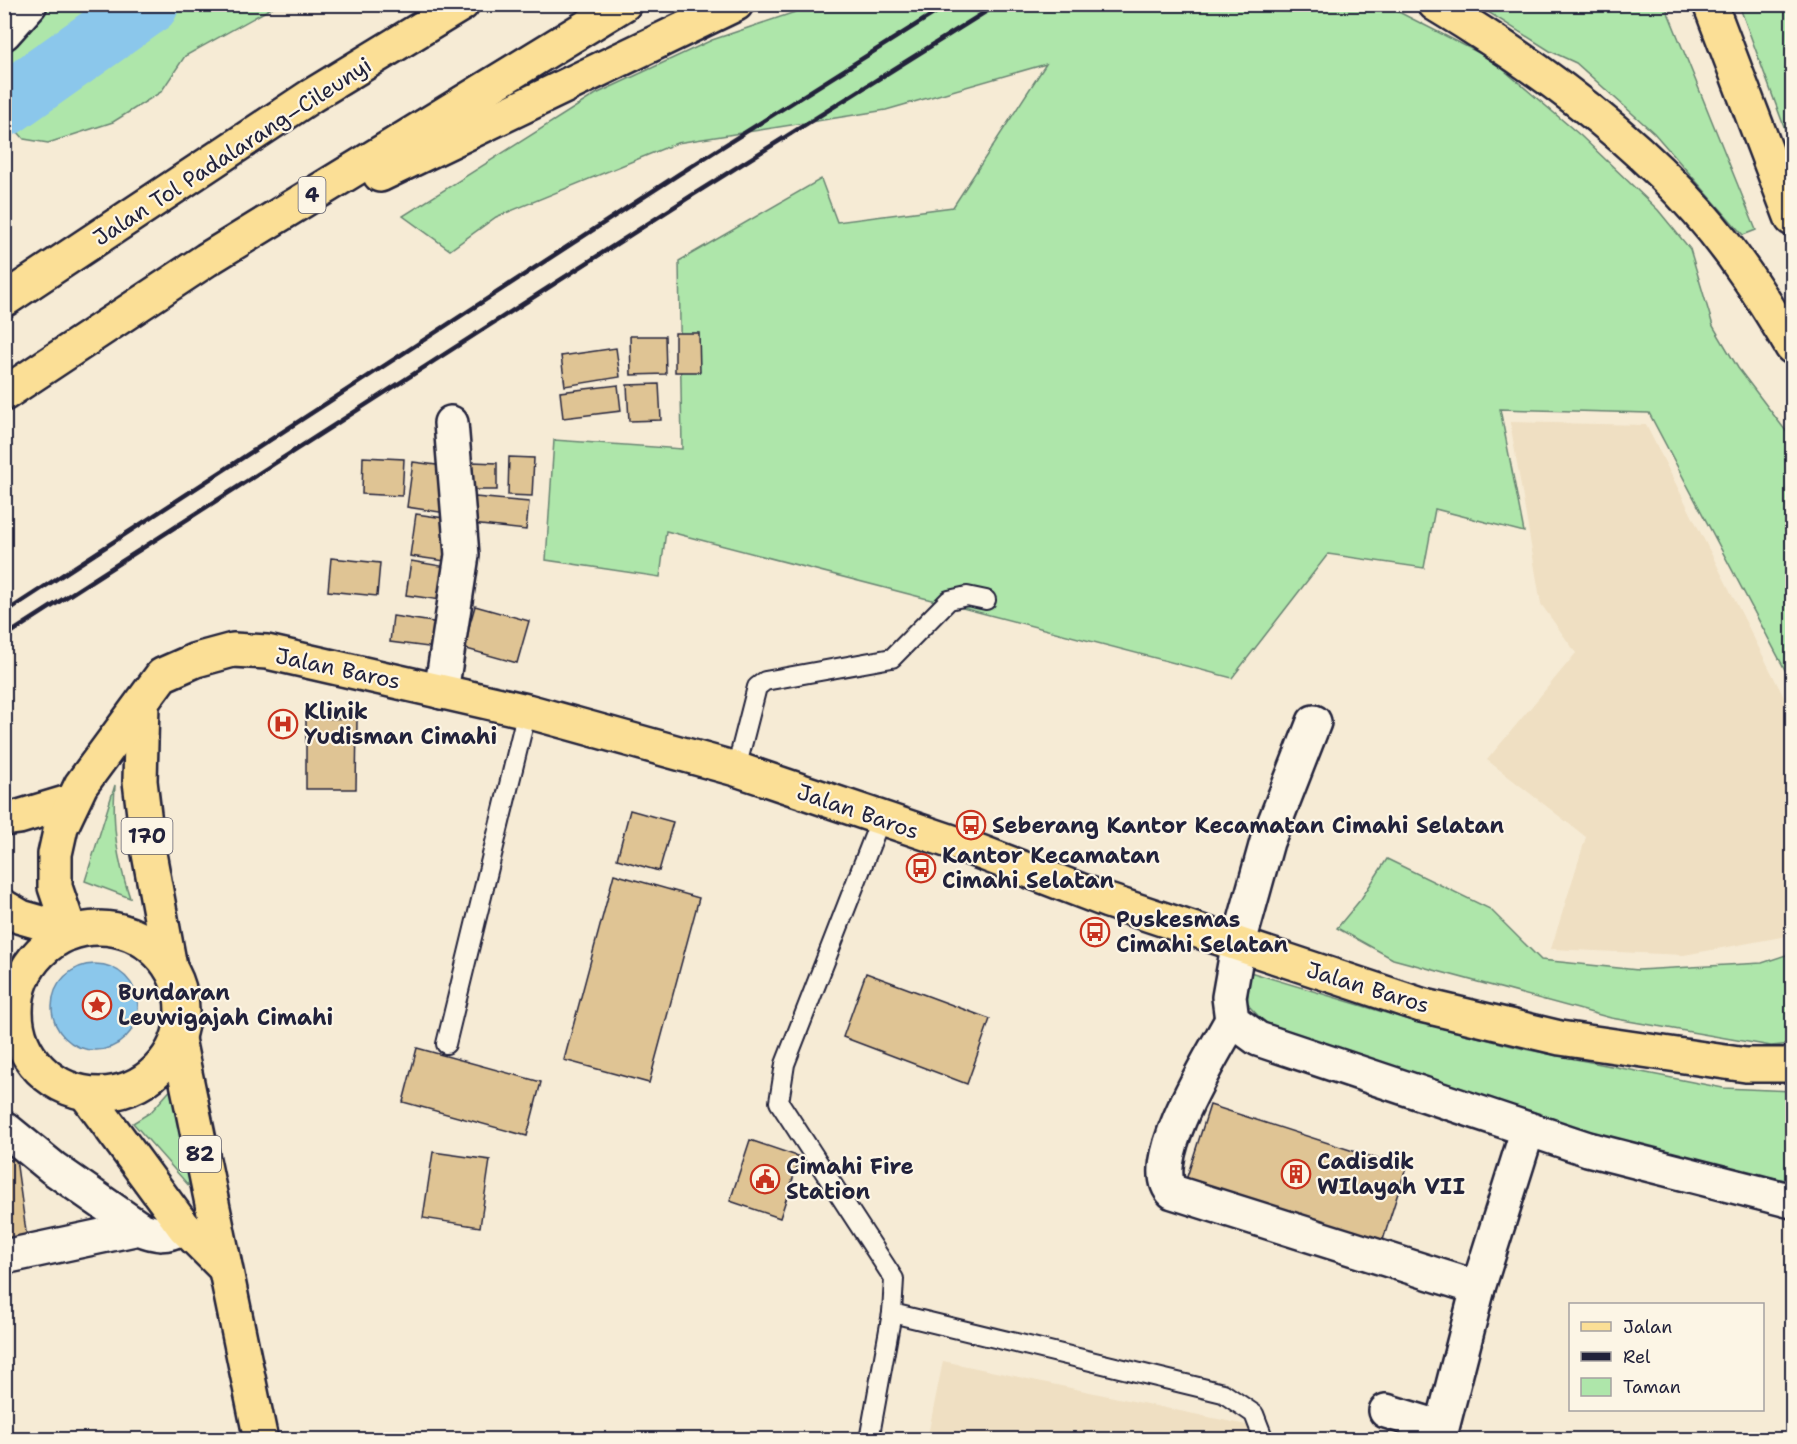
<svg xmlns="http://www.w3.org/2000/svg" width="1797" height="1444" font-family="'Shantell Sans',sans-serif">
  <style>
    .built { fill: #efdfc2 }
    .green { fill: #aee6aa; stroke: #688472; stroke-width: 1.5 }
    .water { fill: #8bc7eb; stroke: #6185a5; stroke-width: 1.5 }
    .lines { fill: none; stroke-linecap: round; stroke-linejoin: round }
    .river { stroke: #8bc7eb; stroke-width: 62 }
    .building { fill: #dfc494; stroke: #22223b; stroke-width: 1.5 }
    .lane-casing { stroke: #22223b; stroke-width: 22 }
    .street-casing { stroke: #22223b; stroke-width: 38 }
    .primary-casing { stroke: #22223b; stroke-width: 38 }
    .highway-casing { stroke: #22223b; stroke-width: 38 }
    .lane { stroke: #fcf5e5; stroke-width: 18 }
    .street { stroke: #fcf5e5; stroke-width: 33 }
    .primary { stroke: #fbdf96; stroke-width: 33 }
    .highway { stroke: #fbdf96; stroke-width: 33 }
    .rail { stroke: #22223b; stroke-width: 4.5 }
    .labels { text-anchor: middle; stroke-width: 4.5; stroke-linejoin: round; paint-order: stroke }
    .shield { fill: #fcf5e5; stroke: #63616e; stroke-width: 1.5 }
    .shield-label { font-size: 21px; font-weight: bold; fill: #22223b }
    .street-label { font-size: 22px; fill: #22223b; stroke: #fcf5e5 }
    .poi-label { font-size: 22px; font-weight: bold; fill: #22223b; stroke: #fcf5e5; text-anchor: start }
  </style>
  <rect width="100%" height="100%" fill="#f6ebd5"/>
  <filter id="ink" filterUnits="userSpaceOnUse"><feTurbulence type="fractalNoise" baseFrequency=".0167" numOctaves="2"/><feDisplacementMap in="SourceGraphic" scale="12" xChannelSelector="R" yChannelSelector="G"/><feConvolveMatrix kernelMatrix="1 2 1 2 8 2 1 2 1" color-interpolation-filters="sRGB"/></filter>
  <g filter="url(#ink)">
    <g class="built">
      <path d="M1510,422l136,3 146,288v222l-108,20 -133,-6 35,-112 -99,-77 89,-107 -35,-49z"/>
      <path d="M943,1361l308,65 -2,14h-322z"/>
    </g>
    <g class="green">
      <path d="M48,5h229l-92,51 -24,36 -48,30 -65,21 -24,-4 -19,-22v-68z"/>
      <path d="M816,5h569l106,54 90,77 77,74 32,39 23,77 25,42 54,71v244l-143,-270 -149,-4 24,123 -89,-23 -11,59 -96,-14 -96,124 -566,-147 -6,46 -114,-17 8,-120 128,9 -3,-188 142,-82 16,43 116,-15 93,-143 -160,46 -209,33 -181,74 -46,33 -47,-34 193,-122 116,-54z"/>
      <path d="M1477,5h188l91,225 -13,5 -89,-102 -78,-70 -26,-12z"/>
      <path d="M1739,5h53v143z"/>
      <path d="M115,785c-3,42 2,74 15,113l-45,-17z"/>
      <path d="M1387,859l103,50 51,51 97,10 124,-7 30,-10v91l-21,2 -160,-28 -218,-59 -56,-31 24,-29z"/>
      <path d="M1250,972l156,47 118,30 199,39 69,3v90l-130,-23 -396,-134 -19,-20z"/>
      <path d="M175,1085l15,102 -57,-64 18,-11z"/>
    </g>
    <circle class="water" cx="95" cy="1007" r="43"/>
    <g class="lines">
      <path class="river" d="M4,106l144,-102"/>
    </g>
    <g class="building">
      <path d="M675,333h24l1,39h-25z"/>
      <path d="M630,336h35l1,38 -35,1z"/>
      <path d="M616,348l4,29 -55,9 -4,-30z"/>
      <path d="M659,384l2,36 -32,1 -2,-36z"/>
      <path d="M618,385l3,26 -58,7 -3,-26z"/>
      <path d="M363,457l41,2 -2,37 -40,-2z"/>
      <path d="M509,457l25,1 -2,38 -24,-1z"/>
      <path d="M413,462l39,5 -6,46 -39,-6z"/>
      <path d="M472,462l25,1v27h-26z"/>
      <path d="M475,497l54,5 -3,28 -54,-6z"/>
      <path d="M416,514l35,5 -6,42 -35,-5z"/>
      <path d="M331,558l49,5 -3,33 -49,-5z"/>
      <path d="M411,561l36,6 -6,33 -35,-5z"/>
      <path d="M475,606l54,15 -12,42 -54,-15z"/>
      <path d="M393,616l46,7 -3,25 -46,-6z"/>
      <path d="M306,718l51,1 -1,70h-50z"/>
      <path d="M630,810l43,12 -14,49 -42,-12z"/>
      <path d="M614,874l85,24 -50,185 -85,-23z"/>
      <path d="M866,973l124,46 -23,65 -124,-47z"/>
      <path d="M417,1048l124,34 -14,54 -124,-34z"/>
      <path d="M1210,1105l196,63 -24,75 -196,-63z"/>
      <path d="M750,1140l50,17 -20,61 -50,-17z"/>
      <path d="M433,1152l57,8 -10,67 -57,-9z"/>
      <path d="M16,1159l12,87 -24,3v-88z"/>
    </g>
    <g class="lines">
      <g class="lane-casing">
        <g id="lane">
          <path d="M736,769l21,-82 8,-6 127,-23 57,-58 18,-4 19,4"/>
          <path d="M446,1044l81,-333"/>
          <path d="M892,1313l331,80 31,21 10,26"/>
          <path d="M869,1440l23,-127 2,-34 -115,-177 6,-38 96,-246"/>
        </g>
      </g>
      <g class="street-casing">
        <g id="street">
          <path d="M4,33l26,-29"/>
          <path d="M441,692l21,-137 -11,-132"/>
          <path d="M1314,722l-47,120 -29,104 -9,51 3,23 26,19 330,110 204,52"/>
          <path d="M1232,1020c-16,29 -89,144 -59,172l305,96"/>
          <path d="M4,1128l49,40 86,60c18,8 27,8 45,-1"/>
          <path d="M4,1257l135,-29"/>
          <path d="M1386,1411l56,17 36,-140 50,-159"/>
        </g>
      </g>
      <g class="primary-casing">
        <g id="primary">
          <path d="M142,703l-2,78 8,67 22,119"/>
          <path d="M4,819l15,-2 53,-16"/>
          <path d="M4,907l17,10 49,14"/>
          <circle cx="99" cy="1011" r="83"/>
          <path d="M70,931l-15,-44v-33l6,-27 20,-42 81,-110 34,-15 37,-10 34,2 260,59 209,58 231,78 141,54 313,104 139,33 186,27h46"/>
          <path d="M178,1039l83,401"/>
          <path d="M86,1094l98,133 41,41"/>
        </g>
      </g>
      <g class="highway-casing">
        <g id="highway">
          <path d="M1435,4c95,57 190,125 263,208 37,42 66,88 94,135"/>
          <path d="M1710,4l82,215"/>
          <path d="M380,175l356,-171"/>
          <path d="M4,300l307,-204 151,-92"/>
          <path d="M4,394l202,-134 418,-256"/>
        </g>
      </g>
      <use href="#lane" class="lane"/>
      <use href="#street" class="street"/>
      <use href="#primary" class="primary"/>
      <use href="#highway" class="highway"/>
      <g class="rail">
        <path d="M4,613l675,-439 270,-170"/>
        <path d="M4,637l687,-441 307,-192"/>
      </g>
    </g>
  </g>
  <defs>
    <g id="hospital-ring" transform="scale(1.5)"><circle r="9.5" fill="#fcf5e5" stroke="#c8321e" stroke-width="1.5"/><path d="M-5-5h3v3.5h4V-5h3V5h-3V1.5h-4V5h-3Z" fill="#c8321e"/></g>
    <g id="bus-ring" transform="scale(1.5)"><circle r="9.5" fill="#fcf5e5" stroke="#c8321e" stroke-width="1.5"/><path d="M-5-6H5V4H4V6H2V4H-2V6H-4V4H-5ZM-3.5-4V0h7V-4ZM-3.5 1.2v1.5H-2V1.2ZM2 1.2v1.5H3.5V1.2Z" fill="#c8321e"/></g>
    <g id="sight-ring" transform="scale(1.5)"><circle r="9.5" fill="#fcf5e5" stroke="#c8321e" stroke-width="1.5"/><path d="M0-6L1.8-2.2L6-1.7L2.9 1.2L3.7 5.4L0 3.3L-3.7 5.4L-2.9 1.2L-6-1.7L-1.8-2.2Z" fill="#c8321e"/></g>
    <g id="building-ring" transform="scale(1.5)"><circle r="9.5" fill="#fcf5e5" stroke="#c8321e" stroke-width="1.5"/><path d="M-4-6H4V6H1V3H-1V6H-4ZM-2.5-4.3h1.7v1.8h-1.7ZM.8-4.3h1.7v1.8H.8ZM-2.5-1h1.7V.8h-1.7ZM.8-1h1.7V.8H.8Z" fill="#c8321e"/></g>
    <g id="civic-ring" transform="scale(1.5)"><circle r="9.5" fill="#fcf5e5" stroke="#c8321e" stroke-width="1.5"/><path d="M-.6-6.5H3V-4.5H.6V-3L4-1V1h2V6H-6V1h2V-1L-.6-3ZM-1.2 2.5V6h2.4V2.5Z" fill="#c8321e"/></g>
  </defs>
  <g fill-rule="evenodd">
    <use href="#hospital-ring" x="283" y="724"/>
    <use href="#bus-ring" x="971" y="825"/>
    <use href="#bus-ring" x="921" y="868"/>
    <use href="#bus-ring" x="1095" y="932"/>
    <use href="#sight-ring" x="97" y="1005"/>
    <use href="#building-ring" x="1296" y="1174"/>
    <use href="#civic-ring" x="765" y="1179"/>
  </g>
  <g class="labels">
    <g class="shield">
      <rect x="298.5" y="177" width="27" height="36" rx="4.5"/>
      <rect x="121.5" y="818" width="51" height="36" rx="4.5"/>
      <rect x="179" y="1136" width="42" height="36" rx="4.5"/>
    </g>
    <g class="shield-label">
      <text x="312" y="202">4</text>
      <text x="147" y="843">170</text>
      <text x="200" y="1161">82</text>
    </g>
    <g class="street-label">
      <text transform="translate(232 151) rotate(-33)" y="8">Jalan Tol Padalarang–Cileunyi</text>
      <text transform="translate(338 668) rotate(12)" y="8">Jalan Baros</text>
      <text transform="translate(858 811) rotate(19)" y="8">Jalan Baros</text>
      <text transform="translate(1368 987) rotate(17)" y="8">Jalan Baros</text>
    </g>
    <g class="poi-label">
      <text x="304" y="719">Klinik<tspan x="304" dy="25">Yudisman Cimahi</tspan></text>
      <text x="992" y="833">Seberang Kantor Kecamatan Cimahi Selatan</text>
      <text x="942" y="863">Kantor Kecamatan<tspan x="942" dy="25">Cimahi Selatan</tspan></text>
      <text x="1116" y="927">Puskesmas<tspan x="1116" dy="25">Cimahi Selatan</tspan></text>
      <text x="118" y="1000">Bundaran<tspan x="118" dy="25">Leuwigajah Cimahi</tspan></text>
      <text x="1317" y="1169">Cadisdik<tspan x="1317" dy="25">WIlayah VII</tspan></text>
      <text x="786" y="1174">Cimahi Fire<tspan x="786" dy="25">Station</tspan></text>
    </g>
  </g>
  <rect width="1797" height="1444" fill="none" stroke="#fcf5e5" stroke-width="24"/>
  <rect x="12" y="12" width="1773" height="1420" fill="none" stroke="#22223b" stroke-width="2" filter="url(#ink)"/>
  <rect x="1569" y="1303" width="195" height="108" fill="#fcf5e5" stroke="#a5a1a1" stroke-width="1.5"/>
  <rect x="1581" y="1322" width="30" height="9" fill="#fbdf96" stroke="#a5a1a1" stroke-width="1.5"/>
  <text x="1623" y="1333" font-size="18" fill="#22223b">Jalan</text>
  <rect x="1581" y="1352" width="30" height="9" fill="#22223b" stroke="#a5a1a1" stroke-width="1.5"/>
  <text x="1623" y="1363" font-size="18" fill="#22223b">Rel</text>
  <rect x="1581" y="1378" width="30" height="18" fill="#aee6aa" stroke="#a5a1a1" stroke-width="1.5"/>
  <text x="1623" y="1393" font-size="18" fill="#22223b">Taman</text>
</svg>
